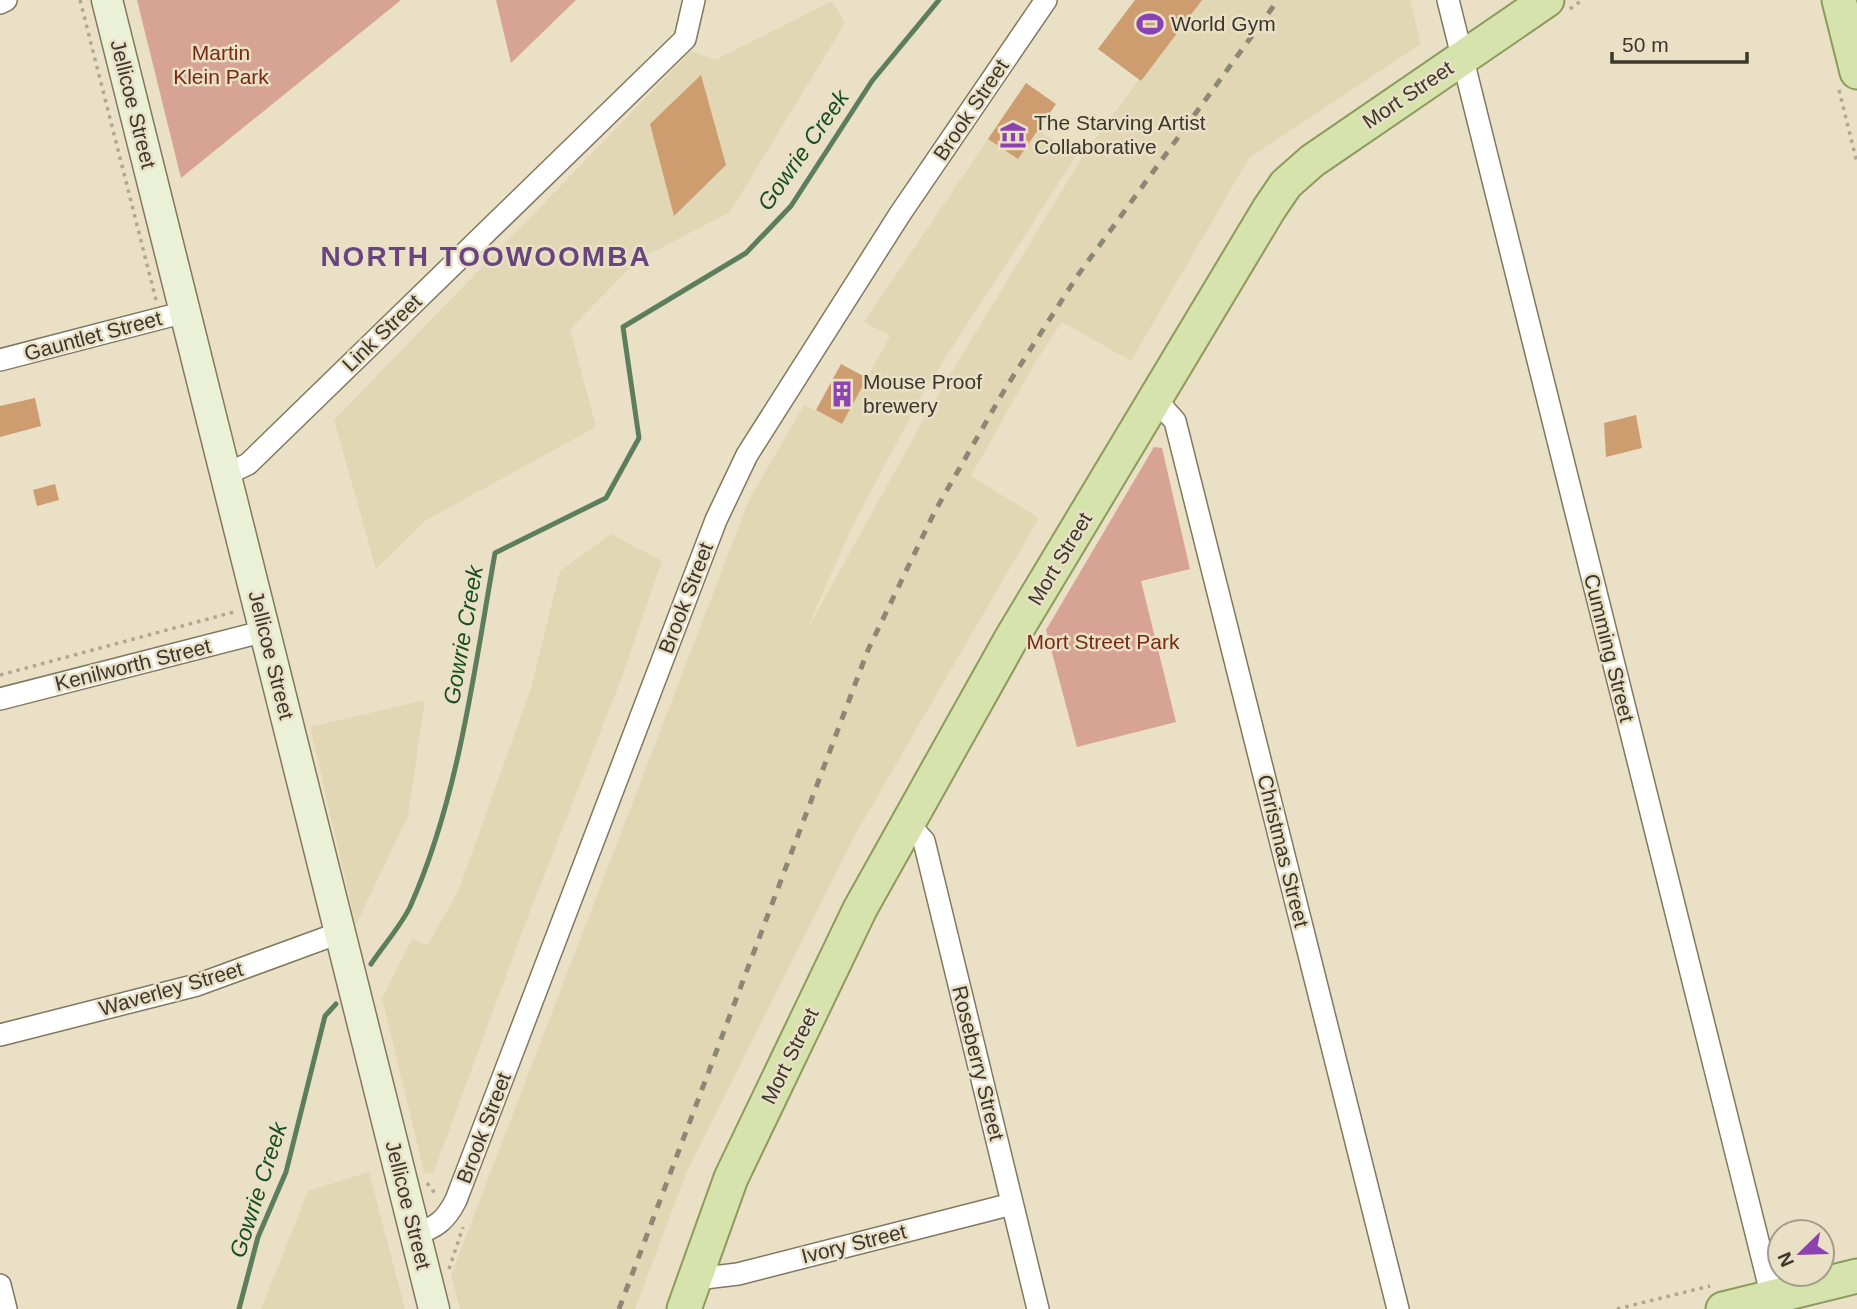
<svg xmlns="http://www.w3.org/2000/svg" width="1857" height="1309" font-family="Arial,sans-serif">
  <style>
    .built { fill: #e2d7b4 }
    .green { fill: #d7a394 }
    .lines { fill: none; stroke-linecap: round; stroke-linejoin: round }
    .stream { stroke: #5d7e5d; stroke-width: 5 }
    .building { fill: #cd9c6f }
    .minor-casing { stroke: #80785f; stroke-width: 24 }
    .secondary-casing { stroke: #80785f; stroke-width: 33 }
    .primary-casing { stroke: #8e9a5c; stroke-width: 37 }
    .path { stroke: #afa792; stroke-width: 3.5; stroke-dasharray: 3.5 5; stroke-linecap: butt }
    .minor { stroke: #fff; stroke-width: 21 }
    .secondary { stroke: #ebf1d6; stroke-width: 30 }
    .primary { stroke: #d6e3ad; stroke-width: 33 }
    .rail { stroke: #8e8775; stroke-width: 5; stroke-dasharray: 9 9; stroke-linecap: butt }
    .labels { text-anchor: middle; stroke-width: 5; stroke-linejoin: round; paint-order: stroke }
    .poi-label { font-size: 21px; fill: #3b372d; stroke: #eae0c5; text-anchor: start }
    .park-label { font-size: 21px; fill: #772914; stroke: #eae0c5 }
    .street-label { font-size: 21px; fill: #3b372d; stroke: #eae0c5 }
    .water-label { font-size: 23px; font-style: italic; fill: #174e23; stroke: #eae0c5 }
    .district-label { font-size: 28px; font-weight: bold; letter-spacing: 2px; fill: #69457e; stroke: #eae0c5 }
  </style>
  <rect width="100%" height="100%" fill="#eae0c5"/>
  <g class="built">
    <path d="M1199,0h211l11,44 -172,114 -118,203 -69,-39 -29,44 -62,110 68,42 -184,317 -169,339 -51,135h-175l-9,-34 298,-775 55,-95 38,19 48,-88 -26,-14 124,-183 30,20 20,-29 39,25 -150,231 -75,141 -48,108 130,-234 152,-250z"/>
    <path d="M832,1l13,22 -115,189 -92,48 -68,69 26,98 -171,94 -49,48 -42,-149 357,-369 24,9z"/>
    <path d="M611,534l51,27 -42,121 -96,245 -91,247 -9,-2 -42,-174 30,-59 16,6 31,-56 72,-201 29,-117z"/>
    <path d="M425,700l-17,116 -52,109 -46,-198z"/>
    <path d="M369,1172l36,137h-144l47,-118z"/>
  </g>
  <g class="green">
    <path d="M137,0h264l-220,178z"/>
    <path d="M496,0h80l-65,63z"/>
    <path d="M1154,447l8,1 28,121 -49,12 35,141 -99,25 -31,-117z"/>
  </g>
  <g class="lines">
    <g class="stream">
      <path d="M371,964c12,-18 29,-37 39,-57 49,-110 64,-236 85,-354l111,-55 33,-60 -16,-111 123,-74 45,-47 81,-125 67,-81"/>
      <path d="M239,1309l19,-72 28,-65 39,-156 11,-12"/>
    </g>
  </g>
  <g class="building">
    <path d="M1135,0h67l-61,81 -43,-32z"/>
    <path d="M701,75l25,90 -52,51 -24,-92z"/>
    <path d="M1026,83l30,21 -38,55 -30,-20z"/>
    <path d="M841,364l26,14 -25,46 -26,-14z"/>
    <path d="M35,398l6,28 -41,11v-31z"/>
    <path d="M1636,415l6,33 -36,9 -2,-34z"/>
    <path d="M55,484l4,16 -22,6 -4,-16z"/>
  </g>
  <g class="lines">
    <g class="minor-casing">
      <g id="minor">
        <path d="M1448,0l324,1297"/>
        <path d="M0,3l6,-3"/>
        <path d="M0,360l185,-48"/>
        <path d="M1156,400l19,21 223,888"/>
        <path d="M225,475l23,-11 437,-425 9,-39"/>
        <path d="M0,699l265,-68"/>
        <path d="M907,823l17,18 114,468"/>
        <path d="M0,1035l197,-50 142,-52"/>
        <path d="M415,1234c21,-6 31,-14 41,-34l260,-680 31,-65 153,-241 146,-214"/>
        <path d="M696,1279l42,-5 274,-70"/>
        <path d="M0,1285l6,24"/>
      </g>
    </g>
    <g class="secondary-casing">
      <path id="secondary" d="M107,0l327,1309"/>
    </g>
    <g class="primary-casing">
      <g id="primary">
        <path d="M1839,0l18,72"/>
        <path d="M684,1309l47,-131 129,-269 151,-270 258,-430 17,-25 26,-23 235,-161"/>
        <path d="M1723,1309l134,-33"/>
      </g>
    </g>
    <g class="path">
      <path d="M80,0l76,300"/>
      <path d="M1570,9l12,-9"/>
      <path d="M1839,90l18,73"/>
      <path d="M0,675l234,-63"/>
      <path d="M427,1183l10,13"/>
      <path d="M449,1269l14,-42"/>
      <path d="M1617,1309l93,-23"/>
    </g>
    <use href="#minor" class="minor"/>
    <use href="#secondary" class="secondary"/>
    <use href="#primary" class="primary"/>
    <path class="rail" d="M619,1309l249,-659 67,-139 70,-122 73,-114 200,-275"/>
  </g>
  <defs>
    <g id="stadium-bare" transform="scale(2.1)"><path d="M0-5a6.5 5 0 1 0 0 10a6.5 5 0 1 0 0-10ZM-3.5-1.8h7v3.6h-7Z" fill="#8d42b3" stroke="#eae0c5" stroke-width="2.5" paint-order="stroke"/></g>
    <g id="museum-bare" transform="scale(2.1)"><path d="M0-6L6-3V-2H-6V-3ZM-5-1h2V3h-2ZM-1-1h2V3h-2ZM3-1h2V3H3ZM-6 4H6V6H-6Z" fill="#8d42b3" stroke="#eae0c5" stroke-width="2.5" paint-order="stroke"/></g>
    <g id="building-bare" transform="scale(2.1)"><path d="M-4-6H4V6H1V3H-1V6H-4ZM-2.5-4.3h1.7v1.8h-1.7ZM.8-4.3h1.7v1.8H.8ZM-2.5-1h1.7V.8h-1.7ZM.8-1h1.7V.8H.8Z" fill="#8d42b3" stroke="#eae0c5" stroke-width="2.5" paint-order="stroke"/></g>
  </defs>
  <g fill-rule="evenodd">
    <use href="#stadium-bare" x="1150" y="24"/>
    <use href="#museum-bare" x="1013" y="135"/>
    <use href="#building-bare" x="842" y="394"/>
  </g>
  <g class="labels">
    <g class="poi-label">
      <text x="1171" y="31">World Gym</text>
      <text x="1034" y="130">The Starving Artist<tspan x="1034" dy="24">Collaborative</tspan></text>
      <text x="863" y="389">Mouse Proof<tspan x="863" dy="24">brewery</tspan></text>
    </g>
    <g class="park-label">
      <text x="221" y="60">Martin<tspan x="221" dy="24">Klein Park</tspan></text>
      <text x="1103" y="649">Mort Street Park</text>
    </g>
    <g class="street-label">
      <text transform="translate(1408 95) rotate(-34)" y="7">Mort Street</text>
      <text transform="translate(133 104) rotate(76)" y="7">Jellicoe Street</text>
      <text transform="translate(971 110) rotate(-56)" y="7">Brook Street</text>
      <text transform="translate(382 333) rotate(-44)" y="7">Link Street</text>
      <text transform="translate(93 336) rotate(-15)" y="7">Gauntlet Street</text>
      <text transform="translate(1060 559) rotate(-59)" y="7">Mort Street</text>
      <text transform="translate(686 598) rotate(-69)" y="7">Brook Street</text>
      <text transform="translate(1609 648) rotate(76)" y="7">Cumming Street</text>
      <text transform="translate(271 655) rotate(76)" y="7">Jellicoe Street</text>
      <text transform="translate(133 665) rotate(-14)" y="7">Kenilworth Street</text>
      <text transform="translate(1283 851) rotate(76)" y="7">Christmas Street</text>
      <text transform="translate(171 989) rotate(-16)" y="7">Waverley Street</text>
      <text transform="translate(790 1056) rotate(-64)" y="7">Mort Street</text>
      <text transform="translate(978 1063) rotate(76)" y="7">Roseberry Street</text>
      <text transform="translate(484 1128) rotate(-69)" y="7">Brook Street</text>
      <text transform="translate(408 1205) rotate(76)" y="7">Jellicoe Street</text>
      <text transform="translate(854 1244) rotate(-14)" y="7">Ivory Street</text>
    </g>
    <g class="water-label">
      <text transform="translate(803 150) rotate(-55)" y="8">Gowrie Creek</text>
      <text transform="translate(463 635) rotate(-80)" y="8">Gowrie Creek</text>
      <text transform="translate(258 1190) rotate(-72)" y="8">Gowrie Creek</text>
    </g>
    <g class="district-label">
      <text x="486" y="266">NORTH TOOWOOMBA</text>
    </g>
  </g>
  <g transform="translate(1801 1253) rotate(247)"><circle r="33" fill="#eae0c5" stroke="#a49c88" stroke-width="2"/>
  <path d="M0-5L12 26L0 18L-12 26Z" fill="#8d42b3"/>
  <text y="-10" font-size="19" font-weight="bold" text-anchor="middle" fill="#3b372d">N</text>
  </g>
  <path d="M1612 52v10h135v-10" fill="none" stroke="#3b372d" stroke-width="3.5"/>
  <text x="1622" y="52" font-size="21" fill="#3b372d" stroke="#eae0c5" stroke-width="5" paint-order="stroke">50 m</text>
</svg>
